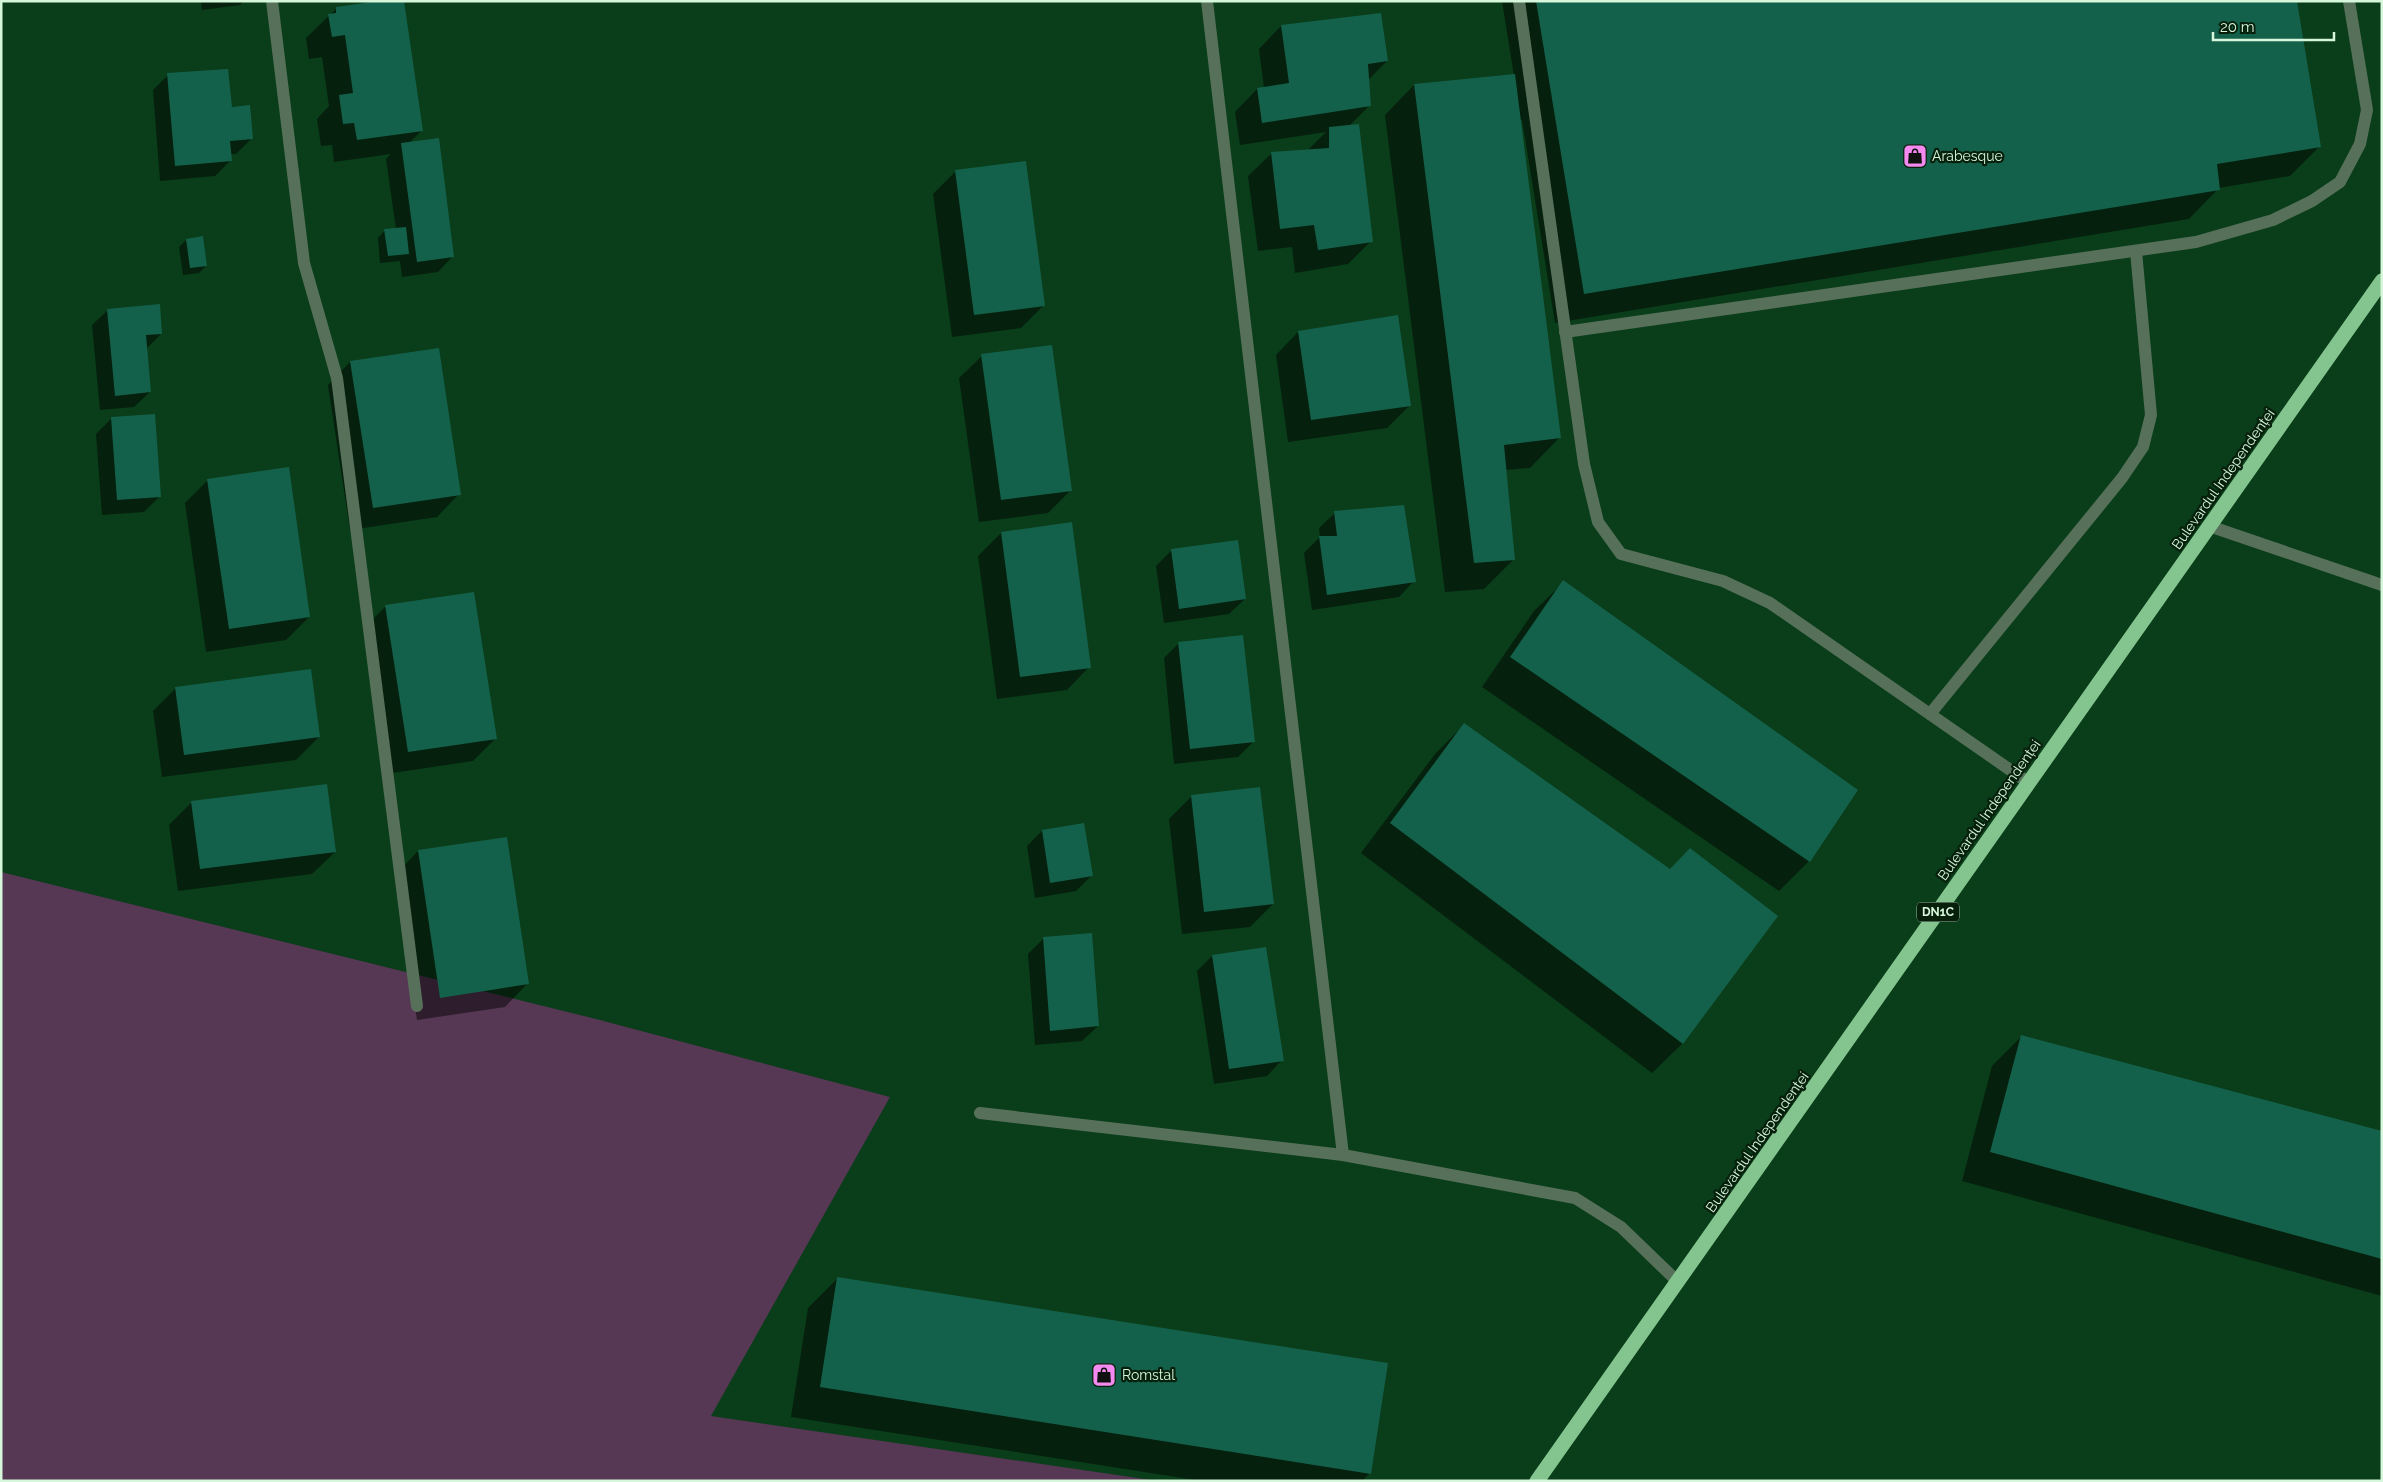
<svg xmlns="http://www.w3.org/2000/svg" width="2383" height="1482" font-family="Raleway,sans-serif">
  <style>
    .green { fill: #563754 }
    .shadow { fill: #0007 }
    .building { fill: #14614b }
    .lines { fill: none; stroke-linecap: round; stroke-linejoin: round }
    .minor { stroke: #56705a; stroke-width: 12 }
    .highway { stroke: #84c58f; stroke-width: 15 }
    .labels { text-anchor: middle; stroke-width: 4.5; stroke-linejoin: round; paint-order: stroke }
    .shield { fill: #06200c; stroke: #98b69d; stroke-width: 1 }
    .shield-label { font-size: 12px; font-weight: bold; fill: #d6f7db }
    .poi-label { font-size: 14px; fill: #d6f7db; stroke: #06200c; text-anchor: start }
    .street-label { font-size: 14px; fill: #d6f7db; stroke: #06200c }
  </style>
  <rect width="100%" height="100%" fill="#0a3d19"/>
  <path class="green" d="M1,872l595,147 294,78 -179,319 447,65h-1157z"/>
  <g class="shadow">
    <path d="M201,1h43l-4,4 -38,5z"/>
    <path d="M1502,1h794l23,146 -29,29 -71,12 -30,31 -634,104 -33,-203h-3l40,318 -29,30 -25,2 9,89 -30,30 -39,3 -60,-477 29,-30 100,-9z"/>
    <path d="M336,9l85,122 -12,12 44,113 -15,16 -36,5 -2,-16 -20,2 -2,-25 7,-8 11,-1 -10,-70 5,-5 -57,8 -2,-17 -11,1 -4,-27 12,-13 -7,-49 -13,2 -3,-21z"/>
    <path d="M1281,26l106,35 -19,19 1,26 -20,20 22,115 -23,23 -53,9 -3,-26 -34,4 -10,-75 23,-22 36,-3 19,-19 -86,13 -5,-33 22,-23 7,-1 -5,-39z"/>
    <path d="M168,75l62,33 22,30 -16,16h-6v7l-15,15 -55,5 -7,-91z"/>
    <path d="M956,171l88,134 -23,23 -69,9 -19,-143z"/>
    <path d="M186,240l20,26 -7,7 -16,2 -4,-28z"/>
    <path d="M108,310l53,24 -15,15 4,43 -16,15 -34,3 -8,-85z"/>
    <path d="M1298,332l111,74 -22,22 -99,14 -12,-87z"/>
    <path d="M982,356l89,134 -23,23 -69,9 -20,-144z"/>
    <path d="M350,362l109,132 -22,23 -87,13 -22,-145z"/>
    <path d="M111,419l49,77 -16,16 -42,3 -6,-81z"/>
    <path d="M208,480l101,137 -23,23 -80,12 -21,-149z"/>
    <path d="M1335,513l79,68 -15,16 -87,13 -8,-57 16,-16 -1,-9z"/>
    <path d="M1001,533l88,134 -22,23 -70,9 -19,-143z"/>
    <path d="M1172,550l73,49 -16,15 -65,9 -8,-57z"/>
    <path d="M1564,582l292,208 -47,71 -30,30 -297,-204 52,-76z"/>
    <path d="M386,606l110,132 -23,23 -87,13 -23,-145z"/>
    <path d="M1179,643l74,99 -15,15 -64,7 -10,-106z"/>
    <path d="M176,688l143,49 -23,23 -134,17 -9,-66z"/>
    <path d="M1464,725l205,145 107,47 -94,127 -30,29 -291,-220 74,-99z"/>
    <path d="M1192,796l81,108 -23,23 -68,7 -13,-115z"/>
    <path d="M192,802l143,50 -23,22 -134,17 -9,-66z"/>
    <path d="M1042,831l49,45 -15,15 -41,7 -8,-52z"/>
    <path d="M418,851l109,133 -22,23 -88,13 -21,-146z"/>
    <path d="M1044,938l54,88 -16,15 -47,4 -7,-91z"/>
    <path d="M1212,956l70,104 -15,16 -53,8 -17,-113z"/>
    <path d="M2021,1037l361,95v164l-420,-115 30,-115z"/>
    <path d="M838,1278l532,195 -8,8h-160l-411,-64 17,-109z"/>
  </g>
  <g class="building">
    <path d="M379,1h25l19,130 -66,9 -3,-17 -11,1 -4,-29 14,-2 -8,-58 -13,2 -4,-23 8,-1v-6z"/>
    <path d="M1536,1h761l24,146 -104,17 3,26 -636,104z"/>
    <path d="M1381,13l7,48 -20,3 3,42 -109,17 -5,-35 32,-5 -8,-58z"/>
    <path d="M228,69l4,38 18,-2 3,34 -23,2 2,20 -57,5 -8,-93z"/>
    <path d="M1515,74l46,364 -57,7 11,115 -41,3 -60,-479z"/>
    <path d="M1359,124l14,118 -55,8 -4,-25 -34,4 -9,-77 58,-4v-21z"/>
    <path d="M439,138l15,119 -37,5 -16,-119z"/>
    <path d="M1026,161l19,145 -71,9 -19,-145z"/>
    <path d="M406,227l3,27 -21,2 -4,-27z"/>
    <path d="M203,236l4,30 -17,2 -4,-29z"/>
    <path d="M160,304l2,30 -16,1 5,57 -36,4 -8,-87z"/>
    <path d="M1398,315l13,91 -100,14 -13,-89z"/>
    <path d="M1052,345l20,146 -71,9 -20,-146z"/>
    <path d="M439,348l22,147 -88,13 -23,-147z"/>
    <path d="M155,414l6,83 -44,3 -6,-83z"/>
    <path d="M289,467l21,150 -81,12 -22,-150z"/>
    <path d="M1404,505l12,77 -89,13 -8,-59h18l-3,-25z"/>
    <path d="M1072,522l19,146 -71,9 -19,-145z"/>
    <path d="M1238,540l8,59 -67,10 -8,-60z"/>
    <path d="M1563,580l295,210 -48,72 -300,-205z"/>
    <path d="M474,592l23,147 -89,13 -23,-147z"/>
    <path d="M1243,635l12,107 -65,7 -12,-107z"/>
    <path d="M311,669l9,68 -136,18 -9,-68z"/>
    <path d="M1464,723l206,146 20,-21 88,68 -95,128 -293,-221z"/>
    <path d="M327,784l9,68 -136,17 -9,-68z"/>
    <path d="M1260,787l14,117 -70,8 -13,-117z"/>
    <path d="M1084,823l9,53 -43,7 -8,-53z"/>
    <path d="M507,837l22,147 -89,14 -22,-148z"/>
    <path d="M1092,933l7,93 -49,5 -7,-94z"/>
    <path d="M1266,947l18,114 -55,8 -17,-114z"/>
    <path d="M2021,1035l361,96v128l-392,-107z"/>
    <path d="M837,1277l551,86 -17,111 -551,-87z"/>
  </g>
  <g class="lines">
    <g class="minor">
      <path d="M272,1l32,262 33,115 80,628"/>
      <path d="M1207,1l136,1154"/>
      <path d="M1519,1l65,463 14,58 23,32 102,27 47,22 259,180"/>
      <path d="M1565,332l631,-90 77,-22 39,-19 28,-19 20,-38 7,-34 -18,-109"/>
      <path d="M2209,526l173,59"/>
      <path d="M1930,714l192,-236 21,-31 8,-32 -15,-164"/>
      <path d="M980,1113l363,42 232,43 46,29 57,55"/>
    </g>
    <path class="highway" d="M1537,1481l845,-1200"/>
  </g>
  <defs>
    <g id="shop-square" transform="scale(1.25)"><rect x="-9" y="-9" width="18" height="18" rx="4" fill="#f489ef" stroke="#06200c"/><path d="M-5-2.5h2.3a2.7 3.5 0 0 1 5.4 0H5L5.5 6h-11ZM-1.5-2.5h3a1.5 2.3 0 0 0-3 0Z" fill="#111"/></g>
  </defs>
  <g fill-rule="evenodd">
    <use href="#shop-square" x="1915" y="156"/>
    <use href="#shop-square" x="1104" y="1375"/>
  </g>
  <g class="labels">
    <rect class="shield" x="1917" y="902.5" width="42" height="19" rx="4"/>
    <g class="shield-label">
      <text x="1938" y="916">DN1C</text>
    </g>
    <g class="poi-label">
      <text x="1932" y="161">Arabesque</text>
      <text x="1122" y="1380">Romstal</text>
    </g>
    <g class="street-label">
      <text transform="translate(2223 479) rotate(-55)" y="5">Bulevardul Independenței</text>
      <text transform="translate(1989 810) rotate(-55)" y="5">Bulevardul Independenței</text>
      <text transform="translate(1757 1142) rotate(-55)" y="5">Bulevardul Independenței</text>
    </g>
  </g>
  <rect width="2383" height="1482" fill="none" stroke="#d6f7db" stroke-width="5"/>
  <path d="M2213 32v8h121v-8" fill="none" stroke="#d6f7db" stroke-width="2.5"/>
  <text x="2220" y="32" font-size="15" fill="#d6f7db" stroke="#06200c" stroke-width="4" paint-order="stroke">20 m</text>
</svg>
